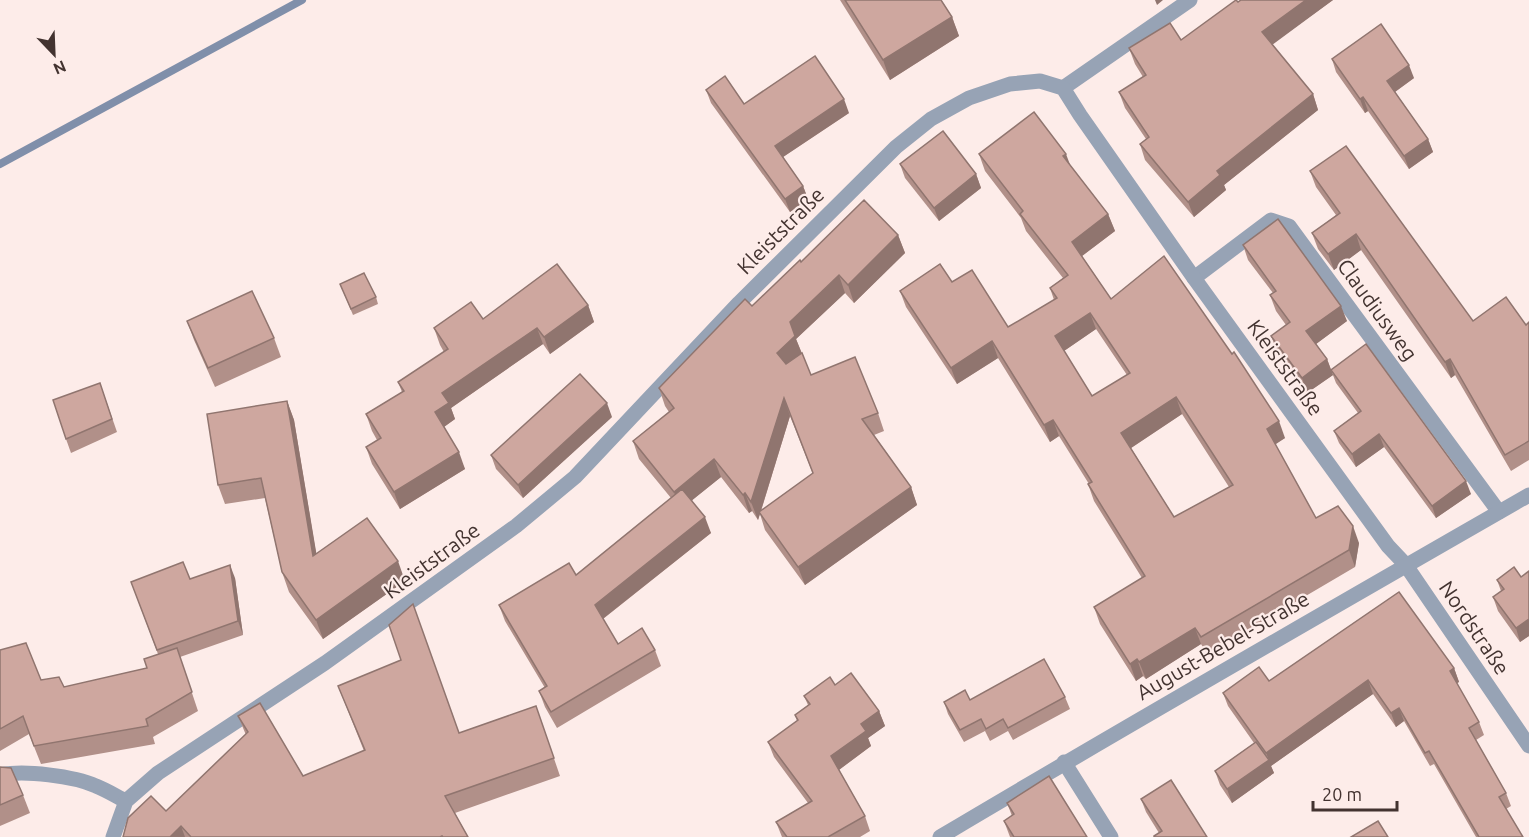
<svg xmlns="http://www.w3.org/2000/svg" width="1529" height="837" font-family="Ubuntu,sans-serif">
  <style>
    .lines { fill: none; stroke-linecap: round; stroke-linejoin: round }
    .stream { stroke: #808faa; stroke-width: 8 }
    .minor { stroke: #97a3b5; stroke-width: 15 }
    .wall { fill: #b19089; fill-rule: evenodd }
    .shaded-wall { fill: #90756f }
    .building { fill: #cea79f; stroke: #90756f; stroke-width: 1.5; fill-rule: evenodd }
    .labels { text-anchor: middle; stroke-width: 4.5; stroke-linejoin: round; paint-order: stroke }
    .street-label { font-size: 21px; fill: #433330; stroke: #fdece9 }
  </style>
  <rect width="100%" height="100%" fill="#fdece9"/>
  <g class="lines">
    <path class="stream" d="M0,164l302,-164"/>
    <g class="minor">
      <path d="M1063,88l127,-88"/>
      <path d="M1194,278l77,-58 18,6 210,286"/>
      <path d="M1064,762l47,75"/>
      <path d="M0,775c24,-5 74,1 96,11 10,4 20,10 30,15"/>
      <path d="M113,837l13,-36 32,-28 167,-110 191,-137 59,-49 164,-174 157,-156 35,-28 38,-21 41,-14 30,-3 23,7 17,27 114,163 194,268 17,18 124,182"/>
      <path d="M940,837c195,-116 392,-229 589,-342"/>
    </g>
  </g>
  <g class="wall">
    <path d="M840,0h101l11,17 7,19 -69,44z"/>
    <path d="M1333,0l-61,44 41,50 5,16 -94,75 2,5 -32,27 -49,-57 -5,-16 6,-5 -21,-31 -6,-16 24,-15 -8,-13 -6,-16 52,-8 57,-38z"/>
    <path d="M1332,59l82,19 -19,14 33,47 5,13 -24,17 -41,-58 -3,2 -29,-41z"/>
    <path d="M706,90l38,14 105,9 -66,44 20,29 5,13 -18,13 -79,-109z"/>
    <path d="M979,154l91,11 38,49 7,17 -33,25 29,43 174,139 -10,6 41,74 43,25 -4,24 -148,87 -6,-10 -55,35 -3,-3 -7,5 -36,-57 -6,-17 48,-29 -48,-77 -6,-17h1l-30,-48 -9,6 -52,-84 -41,26 -51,-77 -6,-16 52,-9 56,45 46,-27 -4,-12 13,-10 -37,-47 -5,-13 -36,-47zM1096,329l31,46 -35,21 -28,-45zM1182,414l47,73 -55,30 -43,-69z"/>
    <path d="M900,164l76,10 5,14 -42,33 -34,-43z"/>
    <path d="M1310,171l163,150 53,4 3,-3v138l-18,11 -56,-96 -4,3 -90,-128 -27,20 -16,-21 -6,-16 24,-18 -20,-28z"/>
    <path d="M898,235l7,18 -51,50 -9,-10 -49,46 15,36 67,38 6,18 -10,4 37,52 6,18 -112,80 -40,-55 -5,-16 -2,6 -6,-9 -3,2 -28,-36 -29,23 19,33 -108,86 15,25 37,6 6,16 -104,62 -12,-21 -6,-16 6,-3 -40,-67 -6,-16 77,-30 95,-77 -32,-39 -6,-18 36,-29 -4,-6 -6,-18 142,-126zM790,416l23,58 -52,37z"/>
    <path d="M1243,245l104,76 -31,23 11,15 6,16 -26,18 -30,-42 -6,-15 15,-11 -10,-14 -6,-16 3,-2 -25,-33z"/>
    <path d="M340,284l36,13 2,7 -25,11z"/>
    <path d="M588,305l6,17 -44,32 -7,-10 -92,64 4,11 -11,8 21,42 -65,40 -28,-45 -6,-17 11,-7 -5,-9 -6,-17 36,-22 -4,-10 46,-30 -4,-7 -6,-17 49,-9z"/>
    <path d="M187,321l87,17 7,19 -66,30 -21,-47z"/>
    <path d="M1331,370l140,124 -35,24 -52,-71 -28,20 -17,-24 -5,-12 24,-18 -22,-30z"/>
    <path d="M100,383l17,49 -46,21 -5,-14z"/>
    <path d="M287,401l7,19 22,133 89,28 -82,58 -34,-47 -7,-20 -17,-74 -40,6 -7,-19z"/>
    <path d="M612,417l-89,81 -27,-29 -5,-14z"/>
    <path d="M1529,571v65l-9,6 -22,-31 -5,-14 8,-6 -4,-11 24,-3z"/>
    <path d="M235,578l8,57 -63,22 18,54 -45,26 2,7 -114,20 -12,-30 -29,17v-101l41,30 23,7 83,-19 11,-14 -27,-72 59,-3z"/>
    <path d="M1454,668l5,14 -3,1 23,39 5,13 -8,5 30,53 5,13 -5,3 17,28h-47l-42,-73 -4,2 -26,-45 -8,6 -23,-33 -102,72 3,7 -42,30 -12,-18 -5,-14 39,-28 -26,-37 -5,-13 46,-12z"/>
    <path d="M835,685l44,26 6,15 -17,12 3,8 -32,24 26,46 5,15 -10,6h-78l-6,-15 32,-19 -34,-46 -6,-15 29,-21 -2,-6 13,-10 -4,-9z"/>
    <path d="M338,686l121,47 77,-27 24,70 -105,37 13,24h-345l43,-26 80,-76 -8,-19 65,60 61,-25z"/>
    <path d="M1065,697l5,12 -57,31 -5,-9 -18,10 -5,-10 -21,11 -16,-28 -4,-12 26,-2z"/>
    <path d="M0,767l23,28 7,18 -30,13z"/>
    <path d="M1141,799l66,38 -48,-4 -13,-21z"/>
    <path d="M1007,803l80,34h-77l-6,-16 8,-5z"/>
  </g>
  <g class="shaded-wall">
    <path d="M1155,0h8l-6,5z"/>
    <path d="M1306,0h27l-65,48 -6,-16z"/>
    <path d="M952,17l7,19 -69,44 -7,-20z"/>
    <path d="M1409,65l5,13 -22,16 -5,-13z"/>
    <path d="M1313,94l5,16 -94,75 2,5 -32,27 -6,-15 29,-31z"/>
    <path d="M1363,97l5,14 -3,2 -5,-14z"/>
    <path d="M844,99l5,14 -69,46 -5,-13z"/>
    <path d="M1428,139l5,13 -24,17 -5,-13z"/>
    <path d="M1066,154l6,16 -9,-14z"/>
    <path d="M976,174l5,14 -42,33 -5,-13z"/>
    <path d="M803,186l5,13 -18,13 -5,-13z"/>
    <path d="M1108,214l7,17 -37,28 -6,-17z"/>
    <path d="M1356,234l5,16 -27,20 -6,-16z"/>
    <path d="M898,235l7,18 -51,50 -6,-18z"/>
    <path d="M839,275l6,18 -49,46 6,15 -18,17 -7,-18 13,-31z"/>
    <path d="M588,305l6,17 -44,32 -6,-17z"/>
    <path d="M1341,306l6,15 -35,26 -6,-16z"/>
    <path d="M1090,313l6,16 -35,24 -6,-17z"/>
    <path d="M537,328l6,16 -92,64 4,11 -14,10 -6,-17 7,-19z"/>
    <path d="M992,341l6,17 -41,26 -6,-16z"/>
    <path d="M1327,359l6,16 -26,18 -5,-15z"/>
    <path d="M1450,359l5,16 -4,3 -6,-16z"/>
    <path d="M1176,397l6,17 -54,36 -7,-17z"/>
    <path d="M784,398l6,18 -32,104 -7,-18z"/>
    <path d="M287,401l7,19 26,155 -7,-19z"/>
    <path d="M607,403l5,14 -89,81 -5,-13z"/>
    <path d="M1053,420l6,16 -9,6 -6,-17z"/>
    <path d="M1279,421l6,17 -12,8 -6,-17z"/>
    <path d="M1379,434l5,13 -28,20 -4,-13z"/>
    <path d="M459,452l6,17 -65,40 -6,-17z"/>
    <path d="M714,459l7,18 -41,33 -6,-18z"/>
    <path d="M1466,481l5,13 -35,24 -4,-12z"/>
    <path d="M911,487l6,18 -112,80 -7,-18z"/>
    <path d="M745,493l7,18 -3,2 -6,-18z"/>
    <path d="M705,517l6,16 -111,88 -5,-16z"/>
    <path d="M1353,526l6,17 -4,24 -6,-17z"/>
    <path d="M398,561l7,20 -82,58 -7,-19z"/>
    <path d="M230,565l5,13 8,57 -5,-14z"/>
    <path d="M1529,619v17l-9,6 -4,-14z"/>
    <path d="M1195,628l6,16 -55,35 -7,-17z"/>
    <path d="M1137,659l6,17 -7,5 -6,-17z"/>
    <path d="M1454,668l5,14 -5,3 -4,-14z"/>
    <path d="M1368,680l5,14 -102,72 3,7 -42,30 -5,-14 42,-29 -3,-7z"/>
    <path d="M1399,708l5,13 -8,6 -5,-14z"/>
    <path d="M879,711l6,15 -17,12 3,8 -35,26 -5,-16 30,-32z"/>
    <path d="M181,826l4,11h-15z"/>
  </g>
  <g class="building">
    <path d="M845,0h96l11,17 -69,43z"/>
    <path d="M1236,0l2,2 3,-2h65l-44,32 51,62 -96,77 3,4 -32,27 -48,-58 9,-7 -30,-45 27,-17 -17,-27 41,-25 11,17z"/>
    <path d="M1381,24l28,41 -22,16 41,58 -24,17 -41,-59 -3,2 -28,-40z"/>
    <path d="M815,56l29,43 -69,47 28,40 -18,13 -79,-109 19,-14 19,28z"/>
    <path d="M1034,112l32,42 -3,2 45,58 -36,28 39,57 53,-43 68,98 2,-2 45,69 -12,8 49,89 22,-12 15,20 -4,24 -148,87 -6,-9 -56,34 -2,-3 -7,5 -36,-57 51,-31 -57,-92 4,-2 -39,-62 -9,5 -52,-84 -41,27 -51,-77 40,-27 12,18 20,-12 36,57 49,-29 -7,-10 18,-13 -48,-61 3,-3 -44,-57zM1090,313l40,60 -38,23 -37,-60zM1176,397l57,88 -59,32 -53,-84z"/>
    <path d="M943,131l33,43 -42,34 -34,-44z"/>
    <path d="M1346,146l127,175 33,-24 20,28 3,-3v119l-24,14 -55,-96 -5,3 -89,-128 -28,20 -16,-21 28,-20 -30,-42z"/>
    <path d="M864,200l34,35 -50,50 -9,-10 -49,47 5,14 -18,17 9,11 16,-11 9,22 44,-18 23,56 -16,6 49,68 -113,80 -39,-55 54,-39 -29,-75 -33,104 -6,-9 -2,2 -29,-36 -40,33 -41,-51 41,-33 -15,-20 86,-89 7,7 48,-46 1,2z"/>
    <path d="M1278,219l63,87 -35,25 21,28 -25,19 -31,-42 19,-14 -20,-27 6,-4 -33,-46z"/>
    <path d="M557,264l31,41 -44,32 -7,-9 -95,65 7,10 -14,9 24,40 -65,40 -28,-45 15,-9 -15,-24 38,-23 -6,-9 50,-33 -14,-21 37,-26 12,17z"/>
    <path d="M364,273l12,24 -25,12 -11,-25z"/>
    <path d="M252,291l22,47 -66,30 -21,-47z"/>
    <path d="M1366,344l100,137 -34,25 -53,-72 -27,20 -18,-23 27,-20 -30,-41z"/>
    <path d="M580,374l27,29 -89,82 -27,-30z"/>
    <path d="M100,383l12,36 -46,20 -13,-39z"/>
    <path d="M287,401l26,155 54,-38 31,43 -82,59 -34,-48 -21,-94 -43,7 -11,-71z"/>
    <path d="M682,489l23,28 -110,88 23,39 24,-16 13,22 -104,62 -12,-21 8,-5 -48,-81 70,-42 7,12z"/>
    <path d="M183,562l7,17 40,-14 8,56 -81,29 -26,-68z"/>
    <path d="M1514,567l7,10 8,-6v48l-13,9 -23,-31 11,-8 -7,-9z"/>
    <path d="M1399,592l55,76 -4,3 29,51 -10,6 37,65 -7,4 24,40h-44l-50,-86 -4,2 -26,-45 -8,5 -23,-33 -102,73 -43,-60 36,-26 10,14z"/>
    <path d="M413,604l46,129 77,-27 18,52 -109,38 23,41h-25l-1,-1 -2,1h-249l-10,-11 -11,11h-47l5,-19 23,-22 15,15 82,-79 -10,-16 22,-13 43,73 62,-26 -27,-64 63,-26 -12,-35z"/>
    <path d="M26,643l15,37 18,-3 5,10 83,-19 -3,-9 33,-11 15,44 -46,27 2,7 -114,20 -11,-30 -23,13v-79z"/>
    <path d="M1044,659l21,38 -57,31 -5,-9 -17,10 -5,-10 -21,11 -16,-28 21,-12 5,10z"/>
    <path d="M851,673l28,38 -18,13 5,7 -35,25 34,60 -37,21h-41l-11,-15 36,-21 -44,-59 30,-22 -3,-5 15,-11 -6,-8 26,-19 5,8z"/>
    <path d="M1256,742l13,18 -42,29 -12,-18z"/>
    <path d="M0,767l11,1 12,27 -23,10z"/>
    <path d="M1049,776l38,61h-73l-10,-16 10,-7 -7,-11z"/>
    <path d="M1171,780l36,57h-53v-1l8,-5 -21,-32z"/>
    <path d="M1378,821l10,16h-37z"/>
  </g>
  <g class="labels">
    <g class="street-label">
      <text transform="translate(781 231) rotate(-45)" y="7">Kleiststraße</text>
      <text transform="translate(1377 310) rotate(54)" y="7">Claudiusweg</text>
      <text transform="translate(1285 368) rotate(54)" y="7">Kleiststraße</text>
      <text transform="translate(432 561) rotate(-36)" y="7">Kleiststraße</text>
      <text transform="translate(1474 628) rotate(56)" y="7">Nordstraße</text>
      <text transform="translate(1223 646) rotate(-30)" y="7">August-Bebel-Straße</text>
    </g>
  </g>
  <g transform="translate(54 54) rotate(157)" stroke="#fdece9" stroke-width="4.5" paint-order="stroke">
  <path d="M0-4.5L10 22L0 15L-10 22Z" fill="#433330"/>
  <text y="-9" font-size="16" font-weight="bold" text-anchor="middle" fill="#433330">N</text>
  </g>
  <path d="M1313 801v9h84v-9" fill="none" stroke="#433330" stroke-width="3"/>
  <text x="1322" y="801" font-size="18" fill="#433330" stroke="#fdece9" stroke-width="4.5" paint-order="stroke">20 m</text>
</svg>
